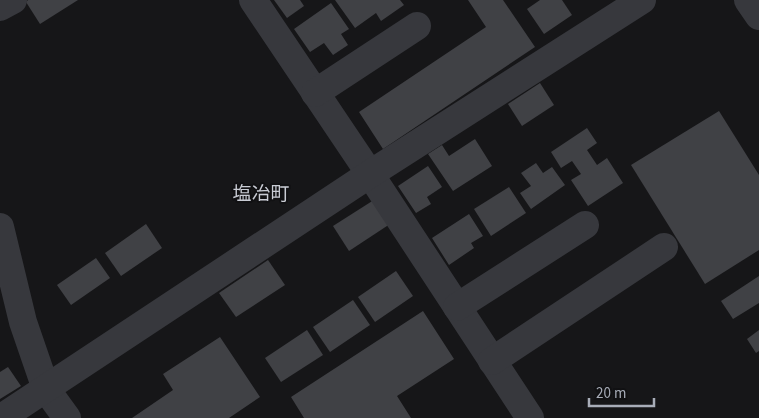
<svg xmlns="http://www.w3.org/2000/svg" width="759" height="418" font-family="'Source Sans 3','Noto Sans JP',sans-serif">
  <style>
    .building { fill: #404145 }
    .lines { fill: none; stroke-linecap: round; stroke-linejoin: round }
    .minor { stroke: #37383d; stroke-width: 28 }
    .labels { text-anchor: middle; stroke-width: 4; stroke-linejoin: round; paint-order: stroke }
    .quarter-label { font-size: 19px; fill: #c9ccd4; stroke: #111113 }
  </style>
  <rect width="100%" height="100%" fill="#161618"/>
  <g class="building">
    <path d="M28,0h50l-38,24 -14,-22z"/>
    <path d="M274,0h26l4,6 -17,12z"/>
    <path d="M335,0h65l4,5 -23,16 -5,-8 -21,15z"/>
    <path d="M468,0h35l32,47 -152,102 -24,-37 127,-85z"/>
    <path d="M540,0h22l10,15 -28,19 -17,-25z"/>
    <path d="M331,3l18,26 -8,5 7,11 -15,10 -9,-12 -14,9 -16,-23z"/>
    <path d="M540,83l14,22 -32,21 -14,-22z"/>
    <path d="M719,111l40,64v75l-54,34 -74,-119z"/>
    <path d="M587,128l10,15 -10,7 10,15 10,-7 16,25 -35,23 -17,-26 10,-6 -9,-13 -11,7 -10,-16z"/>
    <path d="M475,139l17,27 -39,25 -25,-37 14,-9 7,11z"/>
    <path d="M536,163l7,10 9,-6 13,18 -34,24 -11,-16 11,-7 -10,-13z"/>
    <path d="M428,166l14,21 -15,10 4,7 -15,9 -18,-27z"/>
    <path d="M509,187l17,26 -35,23 -17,-27z"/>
    <path d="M377,198l16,24 -44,29 -16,-25z"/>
    <path d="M469,214l14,22 -12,7 3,5 -25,17 -17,-27z"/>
    <path d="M146,224l16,24 -41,28 -16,-23z"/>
    <path d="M96,258l14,20 -39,27 -14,-20z"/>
    <path d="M268,260l17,25 -49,32 -17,-24z"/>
    <path d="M396,271l17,25 -38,26 -17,-25z"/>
    <path d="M759,276v27l-26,16 -12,-18z"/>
    <path d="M353,300l17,25 -40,27 -17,-25z"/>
    <path d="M423,311l31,48 -57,37 14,22h-107l-13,-21z"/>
    <path d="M307,330l16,25 -42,27 -16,-24z"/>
    <path d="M759,330v21l-3,2 -9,-14z"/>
    <path d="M220,337l40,60 -31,21h-97l41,-28 -10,-16z"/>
    <path d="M8,367l13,19 -21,13v-27z"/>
  </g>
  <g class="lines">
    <g class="minor">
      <path d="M253,0l117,174 160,244"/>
      <path d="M748,0l11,16"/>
      <path d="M0,7l13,-7"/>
      <path d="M315,93l102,-67"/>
      <path d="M0,227l23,95 23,67 21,29"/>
      <path d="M457,307l128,-82"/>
      <path d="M492,361l172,-114"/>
      <path d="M1,418l369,-244 272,-174"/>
    </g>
  </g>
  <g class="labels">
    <g class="quarter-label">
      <text x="261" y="200">塩冶町</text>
    </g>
  </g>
  <path d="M589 398v8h65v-8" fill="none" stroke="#a8adb8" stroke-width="2.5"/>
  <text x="596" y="398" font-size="15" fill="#a8adb8" stroke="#111113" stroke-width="4" paint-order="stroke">20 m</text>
</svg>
